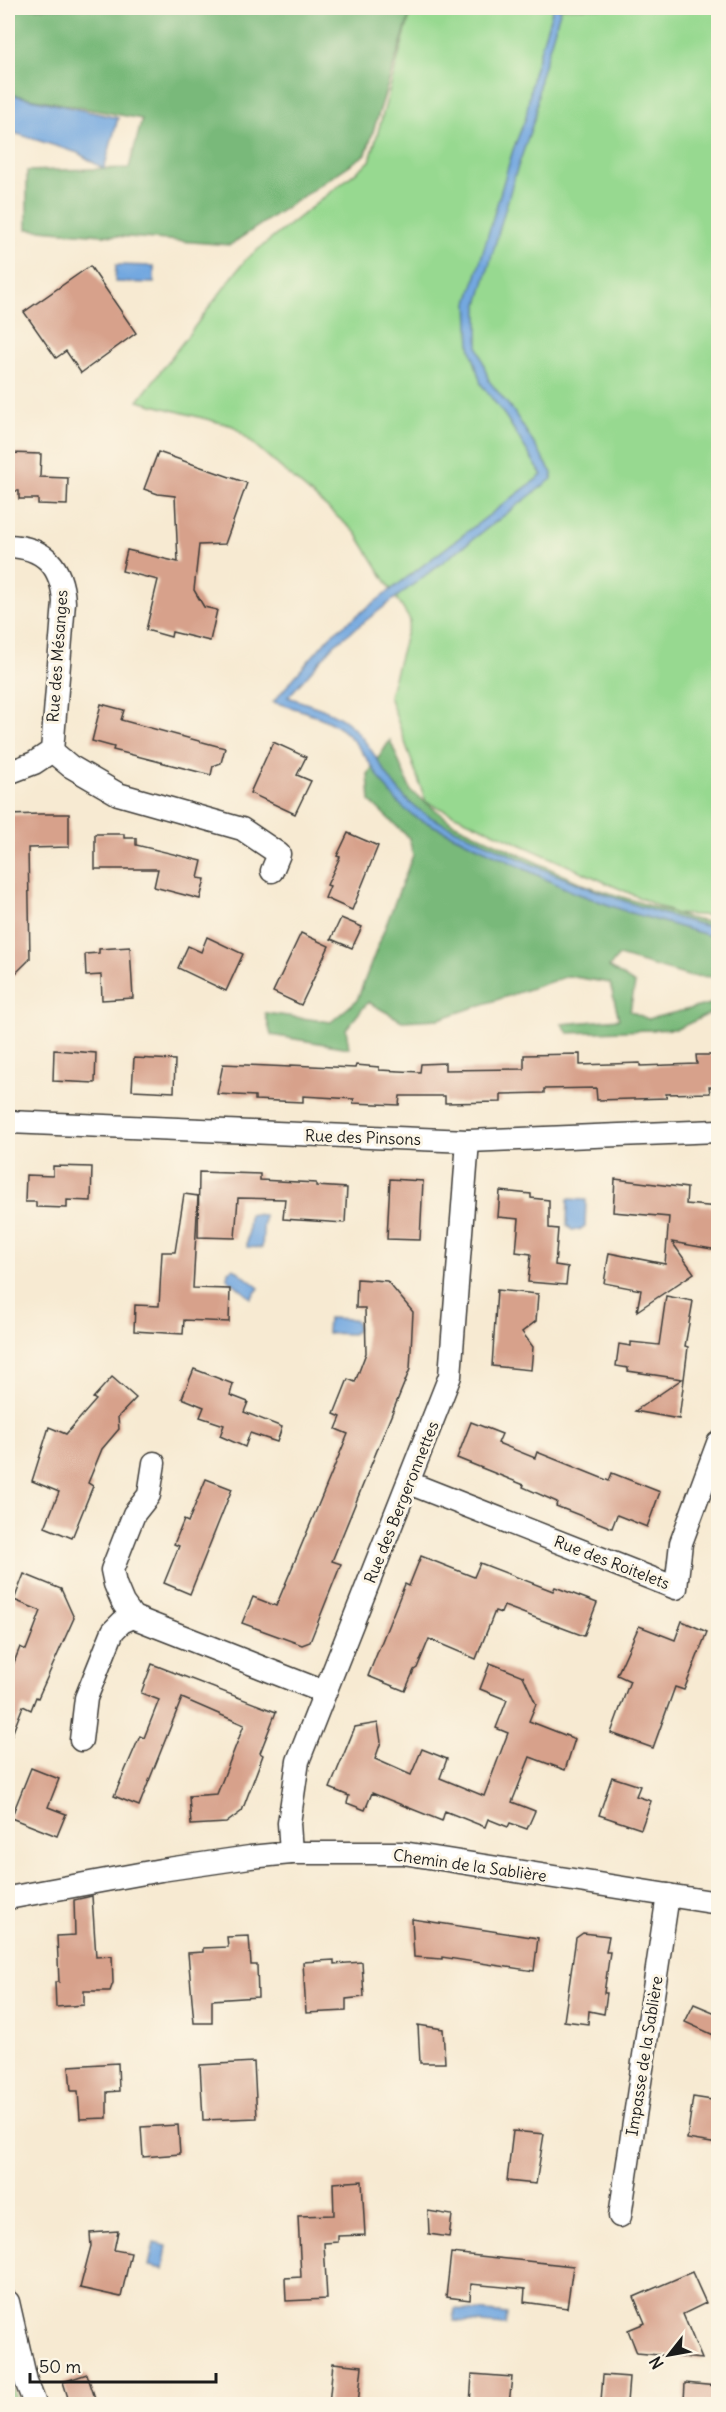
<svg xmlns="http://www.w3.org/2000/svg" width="726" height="2412" font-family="Delius,sans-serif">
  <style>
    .green { fill: #97d990; stroke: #5a7a56; stroke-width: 1.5 }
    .forest { fill: #79b97a; stroke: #4a6a4b; stroke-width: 1.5 }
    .water { fill: #73a8e0; stroke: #48627e; stroke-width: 1.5 }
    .building { fill: #d7a18b }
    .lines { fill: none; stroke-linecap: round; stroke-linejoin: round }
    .street-casing { stroke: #3d3b37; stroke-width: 25 }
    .street { stroke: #fff; stroke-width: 22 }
    .labels { text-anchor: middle; stroke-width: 6; stroke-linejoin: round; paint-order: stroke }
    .street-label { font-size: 16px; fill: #1c1c1c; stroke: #fcf5e5 }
  </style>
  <rect width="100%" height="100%" fill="#fcf5e5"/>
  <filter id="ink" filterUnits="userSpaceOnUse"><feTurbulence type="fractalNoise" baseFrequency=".0167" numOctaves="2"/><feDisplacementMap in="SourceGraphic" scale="12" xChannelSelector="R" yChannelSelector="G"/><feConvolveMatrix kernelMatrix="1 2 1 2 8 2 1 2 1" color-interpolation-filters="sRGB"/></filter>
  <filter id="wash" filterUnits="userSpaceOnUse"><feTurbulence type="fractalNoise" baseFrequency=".008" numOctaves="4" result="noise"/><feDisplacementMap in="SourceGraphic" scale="24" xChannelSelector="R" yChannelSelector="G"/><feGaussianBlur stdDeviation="1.35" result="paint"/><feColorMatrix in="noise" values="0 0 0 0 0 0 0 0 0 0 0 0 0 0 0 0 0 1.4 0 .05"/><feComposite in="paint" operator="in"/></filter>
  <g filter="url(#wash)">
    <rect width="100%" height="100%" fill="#f7ead2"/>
    <g class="green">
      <path d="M412,8h306v908l-42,-2 -250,-112 -37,-106 21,-76 -54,-87 -123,-107 -95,-25 108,-142 124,-98z"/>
      <path d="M8,2377l10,27h-10z"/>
    </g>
    <g class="forest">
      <path d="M8,8h404l-46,146 -136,91 -203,-16v-58l102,-3 13,-49 -134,-25z"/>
      <path d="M390,740l21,51 42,32 132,62 103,33 30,6v53l-30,-1 -69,-20 -10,11 26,17 -5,27 18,8 67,-16 3,7 -41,19 -109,4 -6,-9 57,-5 -9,-36 -42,-7 -129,43 -37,2 -34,-19 -22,27 3,19 -78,-13 -6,-22 66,9 26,-22 56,-145 -4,-17 -39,-37 -2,-27z"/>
    </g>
    <g class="water">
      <path d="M553,8h8l-21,71 -5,38 -20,58 -37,129v43l11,34 25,31 38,61v6l-217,165 -47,53c21,8 45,13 62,28 26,23 37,60 65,82 22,16 49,26 73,37 75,36 150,66 230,85v9l-90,-26 -55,-20 -156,-74c-35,-21 -45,-64 -75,-88 -20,-15 -45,-21 -69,-28l57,-66 212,-161 -36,-58 -25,-33 -11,-38 -2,-43 45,-153 13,-33 7,-43z"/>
      <path d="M9,94l109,24 -14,51 -26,-16 -70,-22z"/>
      <path d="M116,265l38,1v17l-39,-1z"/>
      <path d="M568,1199l18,1 -1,26 -6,4h-7l-5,-5z"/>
      <path d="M249,1214l15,1 -2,33 -15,-1z"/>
      <path d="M234,1268l25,20 -8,10 -24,-20 1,-7z"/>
      <path d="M328,1318l24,1 5,3v9l-5,3 -25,-1z"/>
      <path d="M154,2243l13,3 -4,23 -14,-3z"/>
      <path d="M455,2309l52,5 -1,11 -52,-4z"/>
    </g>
    <g id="blocks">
      <g class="building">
        <path d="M90,266l46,67 -55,40 -15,-22 -10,7 -32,-46z"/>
        <path d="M158,452l89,31 -22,61 -26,1 -5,45 10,17 13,3 -7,31 -38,-9 -1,5 -25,-7 12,-50 -36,-9 5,-21 51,12 -3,-66 -17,-2 -14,-5z"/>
        <path d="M8,453l33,1 -1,23 28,1 -1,27 -29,-1v-5h-19v-8h-11z"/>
        <path d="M101,704l23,6 -3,10 104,28 -4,15 -8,3 -2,9 -98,-25 1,-3 -22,-6z"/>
        <path d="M273,742l33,15 -9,18 14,6 -16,33 -45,-21z"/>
        <path d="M40,814h29v33l-41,1 2,111 -22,22v-166z"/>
        <path d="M348,833l30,13 -26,64 -27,-12 5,-12 -3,-1 13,-28 -3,-1z"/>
        <path d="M95,834h29v4h12v7l66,16 -4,17 7,1 -5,20 -46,-12 4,-18h-63z"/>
        <path d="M341,918l21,9 -10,21 -21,-9z"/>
        <path d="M301,933l28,13 -28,59 -28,-13z"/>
        <path d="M207,937l36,17 -17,37 -48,-23 10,-22 13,6z"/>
        <path d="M130,947l3,51 -31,2 -1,-25 -15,1 -1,-22 14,-1v-4z"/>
        <path d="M54,1050l42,3 -1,30 -42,-2z"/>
        <path d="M580,1054v11l60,-2v3l57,-2 -1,-9h22v32h-9l1,6 -44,1 1,4 -70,2 -1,-12 -52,1v4l-43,1v8l-56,1v-7h-45l-1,9 -46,-2 1,-4 -51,-3v6l-48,-2v-4l-38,-2 6,-30 67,3v-2l65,3 1,-3 23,2v3l41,2 1,-8 24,-1v7l79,-1v-14z"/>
        <path d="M134,1058l41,2 -1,32 -42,-2z"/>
        <path d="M53,1166l39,1 -1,34 -24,-1v8l-31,-1v-5h-11l1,-27 27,1z"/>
        <path d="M199,1172l61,2v6l56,3v3l31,2 -2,35 -62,-4 2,-20 -47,-1 -3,40 -37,-1z"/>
        <path d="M390,1179l33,2 -3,59 -33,-1z"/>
        <path d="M615,1179l72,9 -1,16 32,3v43l-46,-8 22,31 -57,38 4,-21 -37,-7 5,-30 56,11 4,-47 -56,-5z"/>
        <path d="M500,1191l31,3v4l18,2v28l9,1 -3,36 13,2 -2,18 -38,-3 3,-28 -15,-2 3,-33 -21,-2z"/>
        <path d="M184,1194l14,2 -5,92 37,1 -1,33 -45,-2 -1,14 -49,-3 1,-26 24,1 3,-54h13z"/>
        <path d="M357,1279l30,2 26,31 -3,57 -78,192 9,3 -31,78 -8,3 -60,-22 11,-26 23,9 72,-172 -12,-5 5,-12 -7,-3 14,-35 7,3 11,-29 -1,-45h-9z"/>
        <path d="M497,1290l41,4 -2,27 -14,11 11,15 -2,23 -39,-4z"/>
        <path d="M666,1296l27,5 -8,45 3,1 -9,72 -44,-8 47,-32 -54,-8v-3l-12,-2 3,-22 12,2v-4l28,3z"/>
        <path d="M194,1369l39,15 -3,11 18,7 -4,10 38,15 -5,15 -27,-9 -5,14 -25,-11 4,-11 -24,-8 4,-10 -22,-9z"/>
        <path d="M112,1377l24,21 -18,19 1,12 -17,20 -14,34 5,3 -21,52 -27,-11 14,-35 -27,-11 17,-54 17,7 30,-34 -3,-2z"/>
        <path d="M471,1422l31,12 -4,9 37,15 2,-6 72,29 3,-8 48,19 -13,35 -30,-12 -5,13 -56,-22 1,-4 -34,-15 1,-2 -67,-27z"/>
        <path d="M206,1479l26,10 -42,105 -26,-11 15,-37 -5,-2 10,-24 4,2z"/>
        <path d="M421,1556l53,21 6,-14 73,28 2,-4 42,16 -13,33 -80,-30 -3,7 -6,-2 -19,48 -47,-20 -12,29 -3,2 -9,21 -37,-15 37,-92 4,2z"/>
        <path d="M24,1574l37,15 13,29 -36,80 -2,-1 -5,13 -8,-4 -14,36h-1v-64l12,-31 6,3 15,-39 -27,-11z"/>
        <path d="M682,1621l25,11 -23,58 -9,-3 -22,61 -42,-15 19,-52 -13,-6 22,-49 36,14z"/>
        <path d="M490,1663l33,13 13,28 -7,17 46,18 -10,31 -35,-13 -18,45 23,9 -8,18 -17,-6 -2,4 -20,-8 -3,8 -40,-16 -3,10 -70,-28 -7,17 -18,-7 2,-7 -19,-8 25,-61 23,-4 3,19 -6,17 36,16 11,-26 25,10 -7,19 44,18 24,-63 -12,-5 11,-28 -27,-11z"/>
        <path d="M152,1664l124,48 -16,41 3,2 -21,56 -16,12 -35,2 -2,-29 28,-2 27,-69 -62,-27 -43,108 -25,-10 26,-60 4,2 15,-38 -18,-7z"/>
        <path d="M31,1768l28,11 -11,28 18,7 -9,22 -46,-18z"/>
        <path d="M612,1777l28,9 -4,10 15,5 -10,28 -42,-14z"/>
        <path d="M92,1896l4,61 16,-1 1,27 -3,8h-26v14l-28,2 -1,-25h4l-2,-46 18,-1 -1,-35z"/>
        <path d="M412,1919l126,19 -4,33 -92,-14v2l-28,-2z"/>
        <path d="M583,1933l26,3 -3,16h4l-6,41h3l-3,21 -15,-3 -1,13 -24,-3 12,-83z"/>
        <path d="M249,1936l2,29h6l1,32 -46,3v23h-18l-6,-70 15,-1v-4l25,-1 -1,-10z"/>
        <path d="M334,1960v4l28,-2 2,35 -18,2v12l-40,2 -3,-51z"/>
        <path d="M694,2004l24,10v23l-33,-15z"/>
        <path d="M418,2025l25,4 2,34h-25z"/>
        <path d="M254,2062l3,56 -54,2 -3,-55z"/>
        <path d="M118,2063l1,28 -12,1v26l-27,1 -2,-28h-7l-2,-25z"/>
        <path d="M693,2097l25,4v43l-31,-5z"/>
        <path d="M178,2125l2,29 -37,3 -2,-30z"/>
        <path d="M513,2131l31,3 -8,50 -29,-3z"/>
        <path d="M362,2181l3,54 -27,1v6l-14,1 3,56 -41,2 -1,-23 16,-1 -3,-61 36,-1 -1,-32z"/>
        <path d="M428,2211l24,4 -3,22 -20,-3z"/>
        <path d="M118,2231l-4,19 17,3 -10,44 -41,-9 11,-42 -1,-13z"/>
        <path d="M451,2253l122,13 -6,42 -43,-6 1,-13 -54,-5 -1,16 -24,-3z"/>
        <path d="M692,2272l14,31 -23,11 19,45 -65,-6 -9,-23 17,-7 -11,-26z"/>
        <path d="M333,2363l29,3 -4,38h-29z"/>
        <path d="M87,2374l10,30h-27l-7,-22z"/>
        <path d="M472,2374l40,3 -3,27h-39z"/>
        <path d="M603,2375l26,2 -2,26 -26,-2z"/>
        <path d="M685,2383l32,3 -1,18 -32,-3z"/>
      </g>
    </g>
  </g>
  <g filter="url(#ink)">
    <use href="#blocks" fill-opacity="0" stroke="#3d3b37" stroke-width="1.5"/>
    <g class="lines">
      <g class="street-casing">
        <g id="street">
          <path d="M8,546c36,1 54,20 56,56l-12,149 -18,12 -26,10"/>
          <path d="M52,751l18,15 48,28 124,35 37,25 -7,17"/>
          <path d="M8,1122l460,19 250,-10"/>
          <path d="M154,1463l-5,32 -15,19 -22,56 3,14 8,19 10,14 191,75"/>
          <path d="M409,1483l267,105 5,-45 37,-100"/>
          <path d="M81,1740l5,-42 27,-67 9,-9 11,-5"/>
          <path d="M291,1853l-2,-30 9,-62 152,-385 18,-235"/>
          <path d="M8,1898l153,-28 89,-13 41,-4h112l315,50"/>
          <path d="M620,2216l48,-321"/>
          <path d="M8,2302l18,79 9,23"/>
        </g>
      </g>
      <use href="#street" class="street"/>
    </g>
  </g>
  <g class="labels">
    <g class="street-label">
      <text transform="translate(57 656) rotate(-86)" y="6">Rue des Mésanges</text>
      <text transform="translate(363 1137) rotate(2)" y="6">Rue des Pinsons</text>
      <text transform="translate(401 1502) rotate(-68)" y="6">Rue des Bergeronnettes</text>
      <text transform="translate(612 1562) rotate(21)" y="6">Rue des Roitelets</text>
      <text transform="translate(470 1865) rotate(8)" y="6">Chemin de la Sablière</text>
      <text transform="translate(644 2056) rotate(-81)" y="6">Impasse de la Sablière</text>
    </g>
  </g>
  <rect width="726" height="2412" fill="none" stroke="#fcf5e5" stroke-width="30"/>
  <g transform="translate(669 2355) rotate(239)" stroke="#fcf5e5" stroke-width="4.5" paint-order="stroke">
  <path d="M0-4.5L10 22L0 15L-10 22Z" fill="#1c1c1c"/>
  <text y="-9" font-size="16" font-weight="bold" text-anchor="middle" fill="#1c1c1c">N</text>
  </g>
  <path d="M30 2373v9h186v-9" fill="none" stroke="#1c1c1c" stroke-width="3"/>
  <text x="39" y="2373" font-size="18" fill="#1c1c1c" stroke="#fcf5e5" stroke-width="4.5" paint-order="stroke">50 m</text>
</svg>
